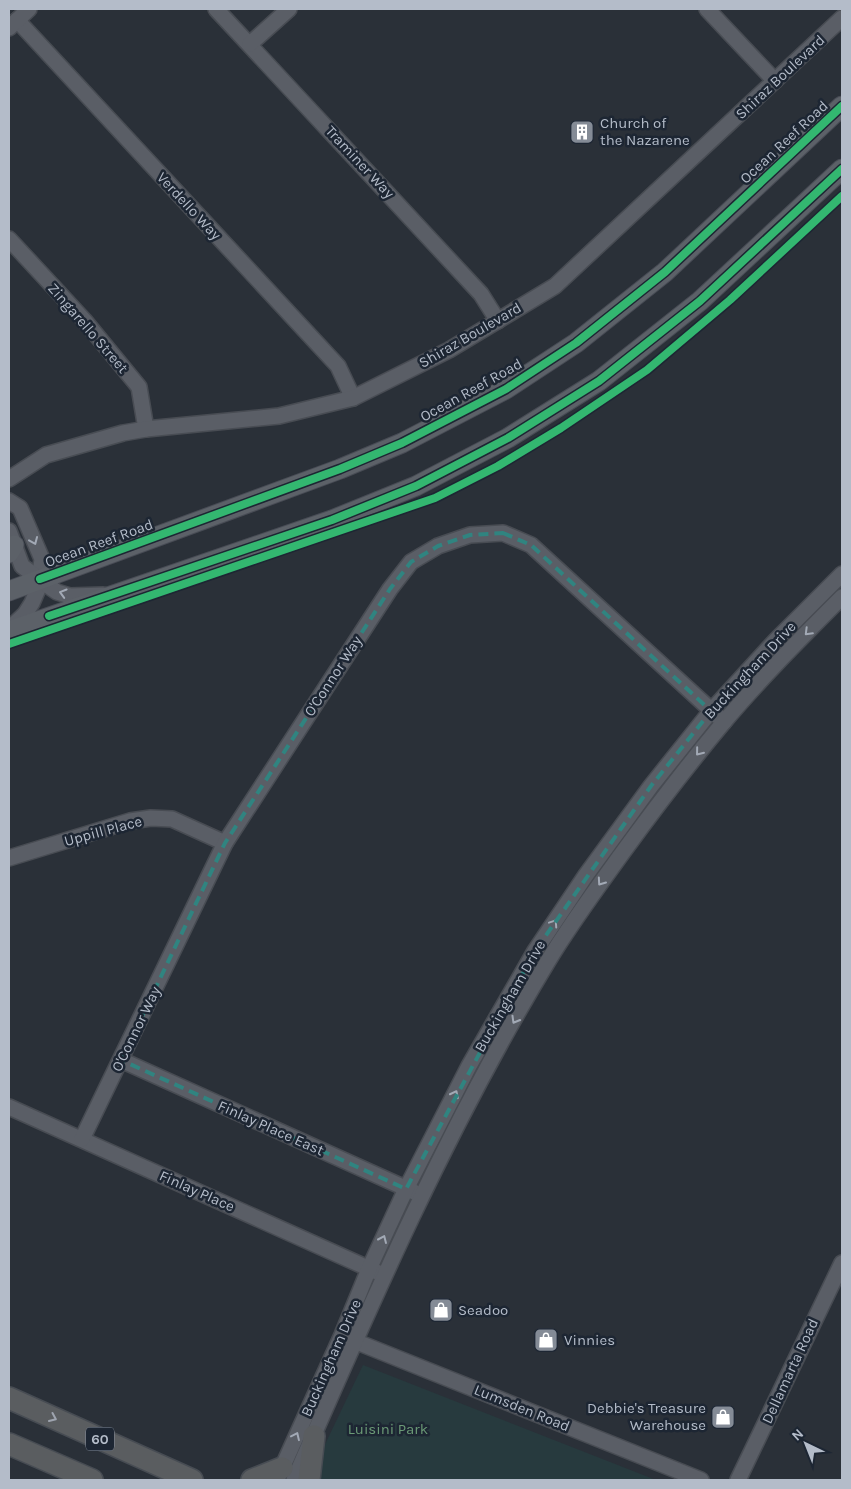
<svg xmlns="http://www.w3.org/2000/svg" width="851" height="1489" font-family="Karla,sans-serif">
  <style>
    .green { fill: #273a3e }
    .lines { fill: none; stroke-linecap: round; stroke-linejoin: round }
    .minor-casing { stroke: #484c53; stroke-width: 18 }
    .major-casing { stroke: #484c55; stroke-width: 21 }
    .highway-casing { stroke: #474c53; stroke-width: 24 }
    .minor { stroke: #5a5e66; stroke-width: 15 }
    .major { stroke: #5c6168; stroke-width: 19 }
    .highway { stroke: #5a5d60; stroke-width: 21 }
    .cycleway-casing { stroke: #1d2633; stroke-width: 11 }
    .cycleway { stroke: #33b770; stroke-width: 8 }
    .oneway { stroke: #a2a9b5 }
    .oneway2 { stroke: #9ea4af }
    .marked { fill: none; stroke: #308480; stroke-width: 4; stroke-dasharray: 10 6; stroke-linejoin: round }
    .labels { text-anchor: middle; stroke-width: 5; stroke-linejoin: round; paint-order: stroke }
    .shield { fill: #1d2633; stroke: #878f9c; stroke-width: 1 }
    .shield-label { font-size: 14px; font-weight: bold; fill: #b4bcc9 }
    .street-label { font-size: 15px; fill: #b4bcc9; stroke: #1d2633 }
    .poi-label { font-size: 15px; fill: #b4bcc9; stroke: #1d2633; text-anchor: start }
    .park-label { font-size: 15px; fill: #6b9a76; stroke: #1d2633 }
  </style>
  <rect width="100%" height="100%" fill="#2a3038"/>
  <path class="green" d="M363,1365l293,115h-348z"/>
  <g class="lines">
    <g class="minor-casing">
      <g id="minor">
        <path d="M216,9l265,285 17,27"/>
        <path d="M707,9l68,72"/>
        <path d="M17,20l321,346 15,32"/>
        <path d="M9,28l20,-19"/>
        <path d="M250,44l39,-35"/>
        <path d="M9,239l75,81 55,67 7,42"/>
        <path d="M9,479l37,-24 77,-22 23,-4 133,-13 74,-18 96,-48 106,-64 287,-268"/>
        <path d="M9,501l11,7 22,51 -4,30 -6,14 -7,11 -16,15"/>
        <path d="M9,531l13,35 25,19 10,7 13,4 33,-1"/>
        <path d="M9,858l121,-37 21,-3 21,1 53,24"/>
        <path d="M121,1060l293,132"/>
        <path d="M9,1107l370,166"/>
        <path d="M82,1139l143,-296 165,-254 21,-27 27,-16 32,-11 33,-2 28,12 193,177"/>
        <path d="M347,1338l354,142"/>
        <path d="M278,1477l64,-142 27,-66 37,-80 63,-123 66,-115 51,-76 65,-89 60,-75 65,-71 66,-66"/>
        <path d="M294,1480c77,-177 154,-354 254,-519 23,-38 49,-73 75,-109 32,-44 65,-87 100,-129 37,-44 78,-85 119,-126"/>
        <path d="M738,1480l104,-217"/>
      </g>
    </g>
    <g class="major-casing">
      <g id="major">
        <path d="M9,553l5,-8"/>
        <path d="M9,591l331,-122 62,-26 104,-54 70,-46 89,-71 177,-166"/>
        <path d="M9,631l323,-111 84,-34 92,-48 91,-57 101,-80 142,-132"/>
      </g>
    </g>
    <g class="highway-casing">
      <g id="highway">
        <path d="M9,1398l183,82"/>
        <path d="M9,1444l83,36"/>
        <path d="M252,1480l30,-12"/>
        <path d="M309,1480l5,-44"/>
      </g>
    </g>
    <use href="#minor" class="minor"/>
    <use href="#major" class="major"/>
    <use href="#highway" class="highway"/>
    <g class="cycleway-casing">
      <g id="cycleway">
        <path d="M40,579l300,-110 62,-26 104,-54 70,-46 89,-71 177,-166"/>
        <path d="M49,616l283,-96 84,-34 92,-48 91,-57 101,-80 142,-132"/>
        <path d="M9,644l426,-146 63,-32 63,-38 86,-58 83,-70 112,-104"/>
      </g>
    </g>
    <use href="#cycleway" class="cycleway"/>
  </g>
  <defs><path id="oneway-chevron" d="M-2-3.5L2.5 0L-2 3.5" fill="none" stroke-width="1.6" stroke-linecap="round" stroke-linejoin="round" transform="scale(1.25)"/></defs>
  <g class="oneway">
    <use href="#oneway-chevron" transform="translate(34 541) rotate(67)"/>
    <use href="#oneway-chevron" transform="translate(63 593) rotate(-164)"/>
    <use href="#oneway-chevron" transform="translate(808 632) rotate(135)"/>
    <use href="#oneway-chevron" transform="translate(699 752) rotate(129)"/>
    <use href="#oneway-chevron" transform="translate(601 882) rotate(125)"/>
    <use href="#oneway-chevron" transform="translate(554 923) rotate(-56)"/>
    <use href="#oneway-chevron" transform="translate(515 1020) rotate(120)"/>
    <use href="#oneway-chevron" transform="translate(455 1094) rotate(-63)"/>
    <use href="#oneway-chevron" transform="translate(383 1239) rotate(-66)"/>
    <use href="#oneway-chevron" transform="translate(296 1436) rotate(-65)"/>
  </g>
  <use class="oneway2" href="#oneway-chevron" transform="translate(53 1418) rotate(24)"/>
  <path class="marked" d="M503,533l28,12 180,166 -60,75 -116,165 -129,238 -285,-129 104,-217 165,-254 21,-27 27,-16 32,-11z"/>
  <defs>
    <g id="building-square" transform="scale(1.25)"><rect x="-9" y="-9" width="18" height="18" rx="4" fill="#848b96" stroke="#1d2633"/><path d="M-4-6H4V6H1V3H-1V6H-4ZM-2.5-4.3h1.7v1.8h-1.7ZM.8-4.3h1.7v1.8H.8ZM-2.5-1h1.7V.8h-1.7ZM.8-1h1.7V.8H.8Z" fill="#fff"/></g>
    <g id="shop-square" transform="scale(1.25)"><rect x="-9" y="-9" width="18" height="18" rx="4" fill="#848b96" stroke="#1d2633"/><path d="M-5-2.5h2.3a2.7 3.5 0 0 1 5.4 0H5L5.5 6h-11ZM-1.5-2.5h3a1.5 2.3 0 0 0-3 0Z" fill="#fff"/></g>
  </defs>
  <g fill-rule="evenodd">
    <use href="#building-square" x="582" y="132"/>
    <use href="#shop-square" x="441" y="1310"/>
    <use href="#shop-square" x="546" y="1340"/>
    <use href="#shop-square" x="723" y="1417"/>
  </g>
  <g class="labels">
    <rect class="shield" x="86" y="1427.5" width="28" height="23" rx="4"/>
    <g class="shield-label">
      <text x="100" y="1444">60</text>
    </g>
    <g class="street-label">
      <text transform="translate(780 77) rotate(-43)" y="5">Shiraz Boulevard</text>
      <text transform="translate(784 142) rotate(-43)" y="5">Ocean Reef Road</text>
      <text transform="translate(360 162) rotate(47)" y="5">Traminer Way</text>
      <text transform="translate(189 206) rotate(47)" y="5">Verdello Way</text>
      <text transform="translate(88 328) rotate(49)" y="5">Zingarello Street</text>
      <text transform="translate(470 335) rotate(-30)" y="5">Shiraz Boulevard</text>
      <text transform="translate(471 390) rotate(-29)" y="5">Ocean Reef Road</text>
      <text transform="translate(99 543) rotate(-20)" y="5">Ocean Reef Road</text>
      <text transform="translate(750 670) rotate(-47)" y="5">Buckingham Drive</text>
      <text transform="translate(333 676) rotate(-57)" y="5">O'Connor Way</text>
      <text transform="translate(103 831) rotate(-15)" y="5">Uppill Place</text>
      <text transform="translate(510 996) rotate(-60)" y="5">Buckingham Drive</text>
      <text transform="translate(136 1029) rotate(-64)" y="5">O'Connor Way</text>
      <text transform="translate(271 1128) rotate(24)" y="5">Finlay Place East</text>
      <text transform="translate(197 1191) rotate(24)" y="5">Finlay Place</text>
      <text transform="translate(331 1358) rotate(-66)" y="5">Buckingham Drive</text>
      <text transform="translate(790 1371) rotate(-65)" y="5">Dellamarta Road</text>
      <text transform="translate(522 1408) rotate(22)" y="5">Lumsden Road</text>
    </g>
    <g class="poi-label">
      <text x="600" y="128">Church of<tspan x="600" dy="17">the Nazarene</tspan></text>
      <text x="458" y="1315">Seadoo</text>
      <text x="564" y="1345">Vinnies</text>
      <text x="706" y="1413" text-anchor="end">Debbie's Treasure<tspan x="706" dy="17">Warehouse</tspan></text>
    </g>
    <g class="park-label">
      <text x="388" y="1434">Luisini Park</text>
    </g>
  </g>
  <rect width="851" height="1489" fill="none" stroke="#b4bcc9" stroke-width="20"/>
  <g transform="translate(806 1444) rotate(317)" stroke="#1d2633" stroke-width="4" paint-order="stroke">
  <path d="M0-4L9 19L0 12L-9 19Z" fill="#b4bcc9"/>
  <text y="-8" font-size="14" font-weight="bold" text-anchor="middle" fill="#b4bcc9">N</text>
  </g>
</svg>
